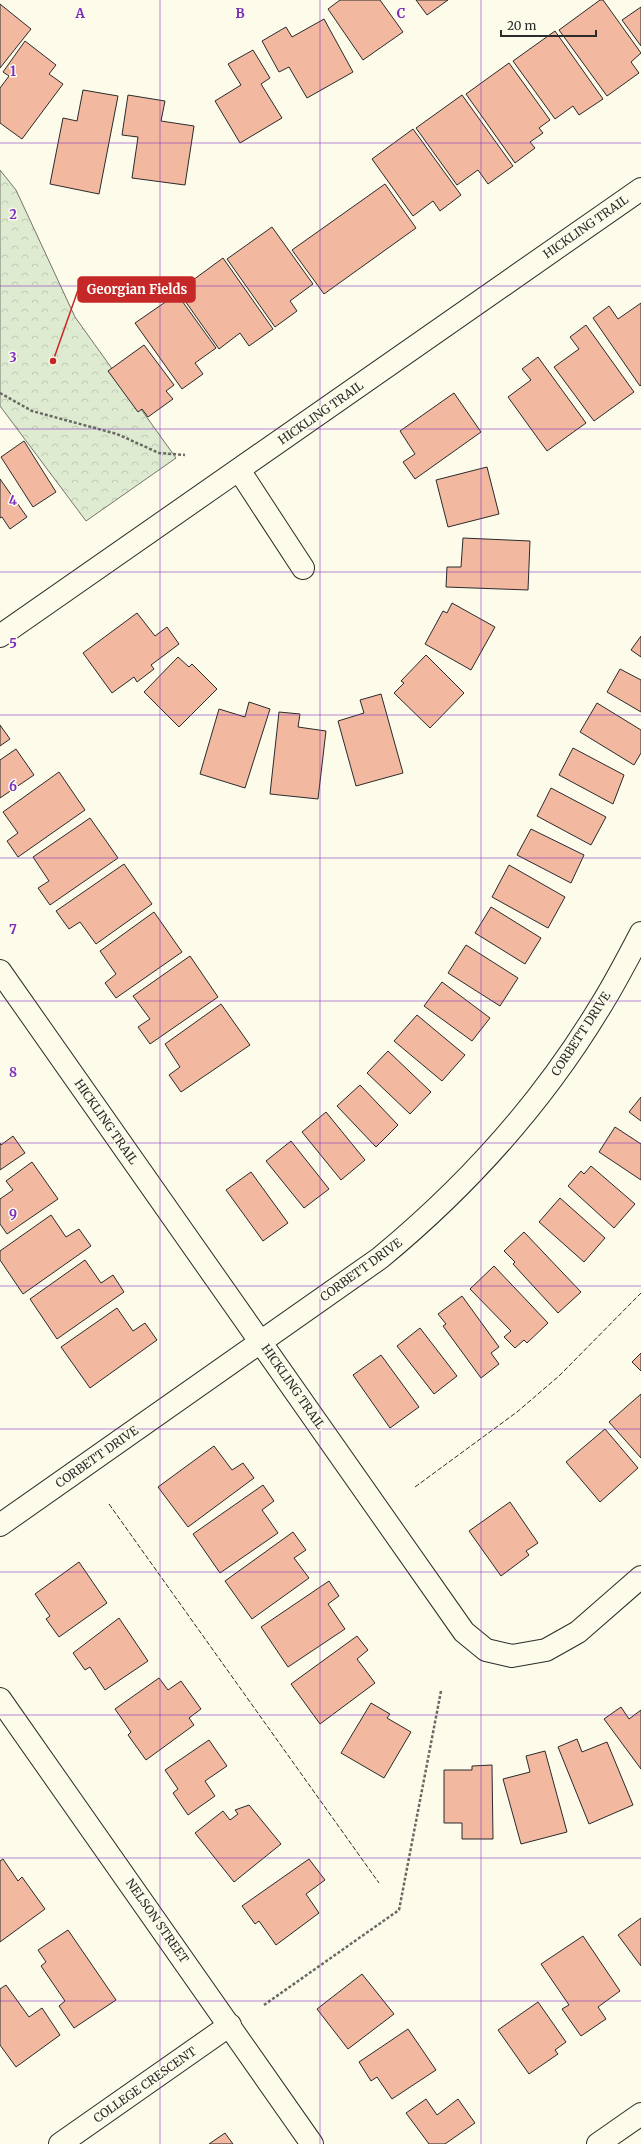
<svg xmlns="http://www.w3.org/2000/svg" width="641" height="2144" font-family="Merriweather,serif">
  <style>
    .park { fill: url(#park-crowns); stroke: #74746e }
    .building { fill: #f2b8a0; stroke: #2b2b2b }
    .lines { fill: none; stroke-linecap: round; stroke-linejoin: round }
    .street-casing { stroke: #2b2b2b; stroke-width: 24 }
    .secondary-casing { stroke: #2b2b2b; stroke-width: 24 }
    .path { stroke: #6a6964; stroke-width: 2.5; stroke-dasharray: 3 2; stroke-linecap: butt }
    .street { stroke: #fdfbea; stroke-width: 22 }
    .secondary { stroke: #fdfbea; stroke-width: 22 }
    .fence { stroke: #2b2b2b; stroke-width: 1; stroke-dasharray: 5 2; stroke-linecap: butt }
    .grid { fill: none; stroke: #7b2cbf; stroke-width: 1; stroke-opacity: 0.55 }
    .labels { text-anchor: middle; stroke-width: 3; stroke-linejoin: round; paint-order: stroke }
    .street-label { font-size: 12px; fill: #2b2b2b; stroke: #fdfbea }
    .grid-label { font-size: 13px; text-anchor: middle; font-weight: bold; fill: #7b2cbf; stroke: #fdfbea; stroke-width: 3; stroke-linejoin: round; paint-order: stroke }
    .leader { fill: none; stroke: #c62828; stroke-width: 1.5 }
    .callout-dot { fill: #c62828; stroke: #fdfbea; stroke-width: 1.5 }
    .callout { fill: #c62828; stroke: #c62828; stroke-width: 1.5 }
    .callout-label { font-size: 13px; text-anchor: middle; font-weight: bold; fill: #fff }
  </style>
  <defs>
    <pattern id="park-crowns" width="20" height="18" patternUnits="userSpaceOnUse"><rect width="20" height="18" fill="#deebd1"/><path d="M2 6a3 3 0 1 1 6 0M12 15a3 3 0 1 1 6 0" fill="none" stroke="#bfcab4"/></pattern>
  </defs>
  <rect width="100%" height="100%" fill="#fdfbea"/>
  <path class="park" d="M0,170l16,20 59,127 101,141 -90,63 -86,-115z"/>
  <g class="building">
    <path d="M340,0h40l23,32 -40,28 -35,-51z"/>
    <path d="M416,0h32l-21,15z"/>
    <path d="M600,0h3l38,53 -10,9 8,11 -32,23 -48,-66z"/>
    <path d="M0,4l31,25 -31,39z"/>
    <path d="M641,7v39l-19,-26z"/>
    <path d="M324,19l29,53 -46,26 -18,-31 -10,5 -17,-31 24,-14 6,10z"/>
    <path d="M555,31l48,68 -24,16 -6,-9 -18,13 -42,-58z"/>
    <path d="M25,41l31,24 -7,9 14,10 -41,55 -22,-16v-35l9,-12 -6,-4z"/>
    <path d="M253,50l17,28 -9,6 21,34 -42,25 -25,-42 26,-16 -13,-21z"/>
    <path d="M509,63l41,57 -11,8 4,5 -13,9 5,6 -20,15 -49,-69z"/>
    <path d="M83,90l35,6 -19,98 -49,-10 13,-66 14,3z"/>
    <path d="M128,95l37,6 -4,20 33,5 -9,59 -53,-7 6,-41 -16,-2z"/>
    <path d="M462,95l51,71 -25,18 -10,-14 -21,15 -41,-57z"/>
    <path d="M413,129l48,66 -21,16 -7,-10 -20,15 -41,-57z"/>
    <path d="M385,184l31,44 -92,66 -32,-44z"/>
    <path d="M272,227l41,57 -23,17 7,10 -22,16 -48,-68z"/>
    <path d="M223,258l50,71 -24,17 -9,-13 -21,16 -41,-58z"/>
    <path d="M177,294l39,54 -21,15 8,11 -21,15 -47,-66z"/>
    <path d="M641,303v82l-1,1 -47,-68 16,-12 9,13z"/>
    <path d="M586,325l48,67 -40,29 -40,-54 25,-18 -9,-12z"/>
    <path d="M144,345l30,40 -8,6 7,8 -25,18 -6,-8 -4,3 -30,-41z"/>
    <path d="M538,357l48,66 -39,28 -39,-54 23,-17 -9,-11z"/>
    <path d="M454,393l27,39 -66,47 -12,-17 12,-8 -15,-23z"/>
    <path d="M24,441l32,51 -23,15 -32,-50z"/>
    <path d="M487,467l12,47 -51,13 -12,-47z"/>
    <path d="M0,479l27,38 -17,12 -8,-12 -2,1z"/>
    <path d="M463,538l67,3 -2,49 -82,-3 1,-20h14z"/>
    <path d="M452,603l43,24 -24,43 -46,-26 18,-33 4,2z"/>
    <path d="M137,613l18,23 12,-9 12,17 -28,21 3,4 -17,13 -3,-5 -22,16 -29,-40z"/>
    <path d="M641,636v21l-10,-7z"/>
    <path d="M426,655l38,38 -34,35 -36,-35 10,-10 -3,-2z"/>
    <path d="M178,657l11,10 3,-3 25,25 -38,38 -35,-35z"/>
    <path d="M620,669l21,11v32l-34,-20z"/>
    <path d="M381,694l22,79 -47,13 -18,-65 26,-8 -4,-13z"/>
    <path d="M249,702l21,7 -25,79 -45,-14 19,-65 26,8z"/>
    <path d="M597,703l44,27v23l-7,12 -54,-33z"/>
    <path d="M279,712l21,2 -2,13 28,4 -8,68 -48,-5z"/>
    <path d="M0,725l10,14 -10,7z"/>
    <path d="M573,748l51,27 -11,29 -54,-29z"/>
    <path d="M16,749l18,26 -34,23v-38z"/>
    <path d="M59,772l26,38 -67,47 -11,-16 11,-8 -15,-21z"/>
    <path d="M551,788l55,29 -15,28 -54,-29z"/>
    <path d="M90,818l28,40 -68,47 -12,-17 11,-7 -16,-24z"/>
    <path d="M531,829l53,26 -13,28 -54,-28z"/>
    <path d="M124,864l28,40 -56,40 -16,-22 -11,7 -13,-18z"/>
    <path d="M509,865l56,32 -17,31 -56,-31z"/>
    <path d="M491,907l50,31 -16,26 -50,-31z"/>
    <path d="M154,912l28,40 -66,46 -11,-15 11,-9 -16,-23z"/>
    <path d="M466,945l52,33 -18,28 -52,-33z"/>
    <path d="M190,956l28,41 -68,47 -12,-17 12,-8 -17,-23z"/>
    <path d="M442,982l48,36 -18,23 -48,-35z"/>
    <path d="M221,1004l29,41 -69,47 -12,-17 11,-8 -15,-23z"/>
    <path d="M417,1015l48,40 -23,26 -48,-40z"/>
    <path d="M388,1051l43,41 -21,22 -43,-41z"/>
    <path d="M360,1085l38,40 -22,22 -39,-41z"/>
    <path d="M641,1097v24l-12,-9z"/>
    <path d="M326,1112l39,48 -24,20 -39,-48z"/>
    <path d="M615,1127l26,17v36l-42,-28z"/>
    <path d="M13,1136l12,17 -25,17v-27l1,2z"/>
    <path d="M291,1141l38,48 -25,19 -38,-47z"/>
    <path d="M32,1162l26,37 -51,35 -7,-10v-25l13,-9 -7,-9z"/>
    <path d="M591,1166l44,38 -21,24 -46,-42 13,-15 3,3z"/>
    <path d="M251,1172l37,51 -25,18 -37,-51z"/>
    <path d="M560,1198l45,40 -21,24 -45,-40z"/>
    <path d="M51,1215l15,22 13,-8 12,17 -68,48 -23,-34v-9z"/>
    <path d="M524,1232l57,60 -23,21 -45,-49 2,-2 -11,-11z"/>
    <path d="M85,1260l16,23 12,-8 11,17 -67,47 -27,-40z"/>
    <path d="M494,1266l54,57 -21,20 -3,-3 -9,8 -11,-11 7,-6 -41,-42z"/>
    <path d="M462,1296l37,51 -8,6 8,11 -18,14 -38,-52 3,-2 -8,-10z"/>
    <path d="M117,1308l16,23 12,-8 12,17 -67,48 -29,-41z"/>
    <path d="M420,1328l37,48 -23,18 -37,-48z"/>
    <path d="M641,1353v18l-9,-9z"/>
    <path d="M381,1355l38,52 -29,21 -37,-53z"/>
    <path d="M641,1394v64l-32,-36z"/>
    <path d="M605,1429l33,39 -38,34 -34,-40z"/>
    <path d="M214,1446l18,24 11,-7 11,15 -66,49 -30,-40z"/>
    <path d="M263,1485l11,16 -12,9 16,23 -58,40 -27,-39z"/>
    <path d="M510,1502l28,41 -12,8 3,4 -28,21 -32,-45z"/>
    <path d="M293,1532l13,18 -12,8 15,20 -57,41 -27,-38z"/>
    <path d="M79,1562l28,41 -48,34 -13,-18 4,-3 -15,-22z"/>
    <path d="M329,1581l10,15 -11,8 17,25 -57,38 -27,-40z"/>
    <path d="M119,1618l29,43 -43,29 -15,-23 -5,3 -12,-17z"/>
    <path d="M357,1636l11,14 -11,9 18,24 -55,41 -29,-40z"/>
    <path d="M159,1678l9,12 13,-9 20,28 -12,9 5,7 -48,35 -18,-25 3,-3 -16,-23z"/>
    <path d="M371,1703l19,11 -3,4 24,14 -27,46 -43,-25z"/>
    <path d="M621,1707l8,12 12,-9v59l-37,-50z"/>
    <path d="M577,1739l5,13 25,-10 26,63 -44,19 -31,-77z"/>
    <path d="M209,1740l18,26 -22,15 10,15 -27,19 -15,-22 5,-4 -13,-19z"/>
    <path d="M545,1751l22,81 -46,12 -18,-65 27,-7 -4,-16z"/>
    <path d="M492,1765l1,74h-31v-16h-18v-53h28v-4z"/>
    <path d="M249,1805l32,39 -47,38 -39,-49 28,-22 7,9 8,-6 -3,-4z"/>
    <path d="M3,1859l15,22 4,-4 23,32 -45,33v-81z"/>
    <path d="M309,1859l16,21 -19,14 13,19 -43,32 -17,-24 -4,3 -13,-18z"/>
    <path d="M641,1918v48l-23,-31z"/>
    <path d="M68,1930l48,70 -42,28 -15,-22 6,-5 -24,-35 5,-4 -8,-12z"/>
    <path d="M583,1936l37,55 -22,16 8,12 -25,17 -19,-27 7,-4 -28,-41z"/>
    <path d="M362,1974l32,40 -46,35 -31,-40z"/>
    <path d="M6,1985l23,32 13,-9 18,27 -44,32 -16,-22v-56z"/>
    <path d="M538,2002l28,40 -11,8 3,4 -29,20 -31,-44z"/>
    <path d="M408,2029l28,41 -44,29 -15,-22 -6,4 -12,-19z"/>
    <path d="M426,2099l11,16 21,-16 17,24 -30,21h-16l-23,-31z"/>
    <path d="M225,2133l8,11h-24z"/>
  </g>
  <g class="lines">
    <g class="street-casing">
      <g id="street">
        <path d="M239,470l64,98"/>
        <path d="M0,636l641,-447"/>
        <path d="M0,971l464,661 22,18 26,6 34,-6 32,-18 63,-55"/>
        <path d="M0,1525l380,-267c86,-71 162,-155 220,-251 15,-24 28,-49 41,-74"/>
        <path d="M0,1699l312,445"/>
        <path d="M60,2144l170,-119"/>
      </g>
    </g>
    <g class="secondary-casing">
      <path id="secondary" d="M598,2144l43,-30"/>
    </g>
    <g class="path">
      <path d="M0,393l32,18 85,23 42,19 26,2"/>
      <path d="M264,2005l135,-95 42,-219"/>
    </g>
    <use href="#street" class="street"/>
    <use href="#secondary" class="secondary"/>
    <g class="fence">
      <path d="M415,1487l102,-75 42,-36 82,-83"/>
      <path d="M109,1504l270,379"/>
    </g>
  </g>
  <path class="grid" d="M160,0v2144M320,0v2144M481,0v2144M0,143h641M0,286h641M0,429h641M0,572h641M0,715h641M0,858h641M0,1001h641M0,1143h641M0,1286h641M0,1429h641M0,1572h641M0,1715h641M0,1858h641M0,2001h641"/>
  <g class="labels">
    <g class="street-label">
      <text transform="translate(586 227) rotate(-35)" y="4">HICKLING TRAIL</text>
      <text transform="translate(321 413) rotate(-35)" y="4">HICKLING TRAIL</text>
      <text transform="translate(581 1034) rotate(-57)" y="4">CORBETT DRIVE</text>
      <text transform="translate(106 1122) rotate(55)" y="4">HICKLING TRAIL</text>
      <text transform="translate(361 1270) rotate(-36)" y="4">CORBETT DRIVE</text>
      <text transform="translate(293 1387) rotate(55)" y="4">HICKLING TRAIL</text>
      <text transform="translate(97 1457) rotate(-35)" y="4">CORBETT DRIVE</text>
      <text transform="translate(157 1921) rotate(55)" y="4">NELSON STREET</text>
      <text transform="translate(145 2085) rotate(-35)" y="4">COLLEGE CRESCENT</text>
    </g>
  </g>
  <g class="grid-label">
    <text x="80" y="18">A</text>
    <text x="240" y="18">B</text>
    <text x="401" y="18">C</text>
    <text x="13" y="76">1</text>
    <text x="13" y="219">2</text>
    <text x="13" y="362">3</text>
    <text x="13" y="505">4</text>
    <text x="13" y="648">5</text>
    <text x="13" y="791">6</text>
    <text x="13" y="934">7</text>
    <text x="13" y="1077">8</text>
    <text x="13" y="1219">9</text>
  </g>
  <path class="leader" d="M53 361L78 290"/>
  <circle class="callout-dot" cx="53" cy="361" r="4"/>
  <rect class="callout" x="78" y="277" width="117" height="25" rx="4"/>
  <g class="callout-label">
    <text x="137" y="294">Georgian Fields</text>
  </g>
  <path d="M501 30v6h95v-6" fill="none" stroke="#2b2b2b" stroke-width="2"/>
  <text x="507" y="30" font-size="12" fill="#2b2b2b" stroke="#fdfbea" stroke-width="3" paint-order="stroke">20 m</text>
</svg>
